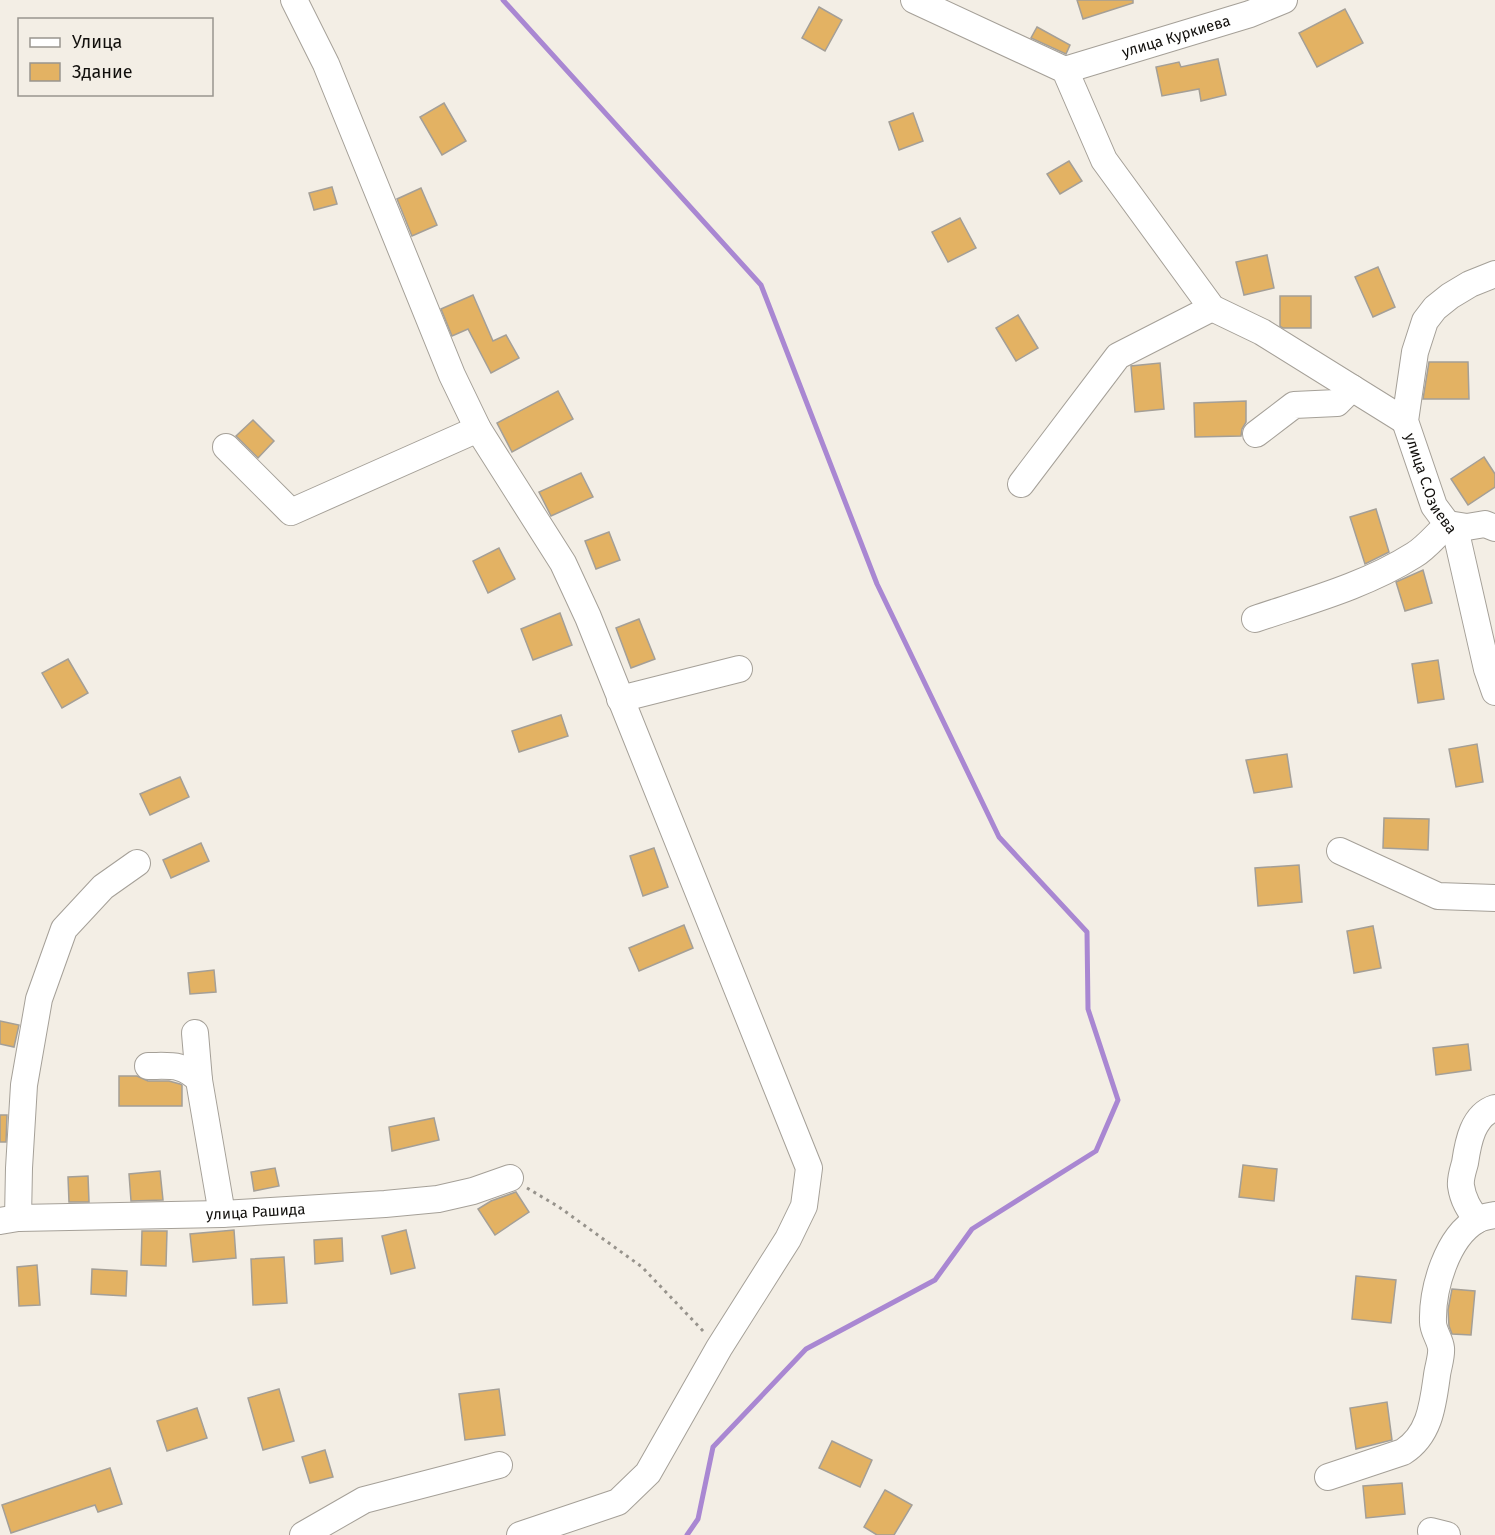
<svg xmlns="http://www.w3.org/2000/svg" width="1495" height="1535" font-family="'Fira Sans',sans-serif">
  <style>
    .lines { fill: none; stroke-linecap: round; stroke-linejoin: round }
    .stream { stroke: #a987d2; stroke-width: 5 }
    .building { fill: #e3b263; stroke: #a49f97; stroke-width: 1.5 }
    .minor-casing { stroke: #a5a098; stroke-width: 28 }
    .path { stroke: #97938c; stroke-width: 3; stroke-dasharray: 3 4.5; stroke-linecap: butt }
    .minor { stroke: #fff; stroke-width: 26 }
    .labels { text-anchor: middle; stroke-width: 4.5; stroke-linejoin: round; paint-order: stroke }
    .street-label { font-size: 15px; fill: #110f0c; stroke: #f3eee5 }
  </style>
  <rect width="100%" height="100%" fill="#f3eee5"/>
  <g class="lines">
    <path class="stream" d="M503,0l258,285 116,299 122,253 88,95 1,77 30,91 -22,51 -124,78 -37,51 -129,69 -93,98 -15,72 -11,16"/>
  </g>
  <g class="building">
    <path d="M1077,0h56v3l-50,16z"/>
    <path d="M819,7l23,13 -17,31 -23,-13z"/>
    <path d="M1345,9l18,34 -46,24 -18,-34z"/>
    <path d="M1037,27l33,18 -4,9 -35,-16z"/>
    <path d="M1218,59l8,36 -25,6 -2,-12 -37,7 -6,-29 23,-5 2,5z"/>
    <path d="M444,103l22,38 -24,14 -22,-38z"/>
    <path d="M913,113l10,28 -24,9 -10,-28z"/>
    <path d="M1069,161l13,20 -22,13 -13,-20z"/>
    <path d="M332,187l5,17 -23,6 -5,-17z"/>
    <path d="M421,188l16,37 -25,11 -15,-37z"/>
    <path d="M960,218l16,30 -28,14 -16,-30z"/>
    <path d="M1267,255l7,33 -30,7 -8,-33z"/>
    <path d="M1378,267l17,40 -22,10 -18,-40z"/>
    <path d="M473,295l20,46 13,-6 13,23 -28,15 -23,-44 -16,7 -11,-27z"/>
    <path d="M1280,296h31v32h-28l-3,-2z"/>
    <path d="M1018,315l20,33 -22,13 -20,-33z"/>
    <path d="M1429,362h39l1,37h-46z"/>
    <path d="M1160,363l4,46 -29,3 -4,-46z"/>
    <path d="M558,391l15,28 -61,33 -15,-29z"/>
    <path d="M1246,401v21l-4,7 -1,7 -46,1 -1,-34z"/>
    <path d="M253,420l21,21 -16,17 -22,-22z"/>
    <path d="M1484,457l11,17v13l-27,18 -17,-26z"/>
    <path d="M581,473l12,24 -42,19 -12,-24z"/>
    <path d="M1376,509l13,43 -24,12 -15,-47z"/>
    <path d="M609,532l11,28 -24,9 -11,-28z"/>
    <path d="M499,548l16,31 -27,14 -15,-32z"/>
    <path d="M1423,570l9,33 -27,8 -9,-29z"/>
    <path d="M560,613l12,32 -39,15 -12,-31z"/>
    <path d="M639,619l16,40 -24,9 -15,-40z"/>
    <path d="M68,659l20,34 -26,15 -20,-35z"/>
    <path d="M1438,660l6,39 -26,4 -6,-39z"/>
    <path d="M561,715l7,21 -49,16 -7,-21z"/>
    <path d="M1477,744l6,38 -27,5 -7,-38z"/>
    <path d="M1287,754l5,33 -38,6 -8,-33z"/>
    <path d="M180,777l9,20 -39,18 -10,-21z"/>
    <path d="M1384,818l45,1 -1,31 -45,-2z"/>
    <path d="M201,843l8,18 -38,17 -8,-18z"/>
    <path d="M654,848l14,39 -25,9 -13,-40z"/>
    <path d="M1299,865l3,37 -44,4 -3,-38z"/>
    <path d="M684,925l9,23 -54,23 -10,-23z"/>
    <path d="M1373,926l8,42 -27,5 -7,-42z"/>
    <path d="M214,970l2,22 -26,2 -2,-21z"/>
    <path d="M0,1021l19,4 -5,22 -14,-3z"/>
    <path d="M1468,1044l3,26 -35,5 -3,-27z"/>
    <path d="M119,1076h18l11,5h21l11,3 2,1v21h-63z"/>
    <path d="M0,1115h7l-1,27h-6z"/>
    <path d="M434,1118l5,22 -47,11 -3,-24z"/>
    <path d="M1243,1165l34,4 -3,32 -35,-4z"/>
    <path d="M275,1168l4,18 -25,5 -3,-19z"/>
    <path d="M160,1171l3,29 -32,1 -2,-27z"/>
    <path d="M88,1176l1,26h-20l-1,-25z"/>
    <path d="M516,1192l13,20 -34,23 -17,-26 13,-8z"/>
    <path d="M234,1230l2,28 -43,4 -3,-28z"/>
    <path d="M406,1230l9,38 -24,6 -9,-38z"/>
    <path d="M142,1231h25l-1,35 -25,-1z"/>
    <path d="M342,1238l1,23 -28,3 -1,-24z"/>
    <path d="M284,1257l3,46 -34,2 -2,-46z"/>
    <path d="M37,1265l3,40 -21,1 -2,-39z"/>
    <path d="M92,1269l35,2 -1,25 -35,-2z"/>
    <path d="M1356,1276l40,4 -5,43 -39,-4z"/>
    <path d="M1452,1289l23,2 -4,44 -19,-1 -3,-8 -1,-16z"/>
    <path d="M279,1389l15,52 -31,9 -15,-52z"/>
    <path d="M499,1389l6,46 -40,5 -6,-46z"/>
    <path d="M1387,1402l5,38 -36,9 -6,-41z"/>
    <path d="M197,1408l10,30 -40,13 -10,-30z"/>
    <path d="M832,1441l40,19 -12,27 -41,-19z"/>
    <path d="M325,1450l8,27 -23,6 -8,-26z"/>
    <path d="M110,1468l12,36 -24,8 -3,-7 -84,28 -9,-28z"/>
    <path d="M1402,1483l3,31 -39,4 -3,-32z"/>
    <path d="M885,1490l27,15 -18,30h-17l-13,-8z"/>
  </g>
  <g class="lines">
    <g class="minor-casing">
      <g id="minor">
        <path d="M294,0l32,64 126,311 26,54 85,134 25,54 221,551 -5,38 -16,33 -69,109 -71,125 -30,29 -98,33"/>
        <path d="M914,0l151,70 39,90 108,148 50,24 143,89"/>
        <path id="s1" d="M1065,70l185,-56 34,-14"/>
        <path id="s2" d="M1495,274l-25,10 -20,12 -15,12 -10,13 -10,31 -10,69 29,85 23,31 30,132 8,23"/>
        <path d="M1256,434l38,-29 43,-2 15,-15"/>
        <path d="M226,447l65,65 187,-83"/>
        <path d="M1021,484l97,-128 94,-48"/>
        <path d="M1255,619c53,-18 110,-33 159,-64 12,-7 23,-21 34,-31l19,3 18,-3 10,4"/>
        <path d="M620,699l119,-30"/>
        <path d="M1340,851l98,45 57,2"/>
        <path d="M195,1033l4,47 23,134"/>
        <path d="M148,1066c22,0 35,-3 51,14"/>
        <path d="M18,1218l1,-50 5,-83 15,-86 25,-70 39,-42 34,-24"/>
        <path d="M1477,1220c-8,-11 -14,-20 -16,-34 -1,-7 2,-16 4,-23 3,-21 8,-48 30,-55"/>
        <path id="s3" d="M0,1221l18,-3 204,-4 163,-10 53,-5 35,-8 37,-13"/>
        <path d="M1328,1477l75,-25c27,-17 30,-48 34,-77 1,-8 5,-19 4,-27 -1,-9 -8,-17 -8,-26 -1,-33 14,-85 44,-102 5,-3 13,-4 18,-5"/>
        <path d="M1431,1531l16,4"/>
        <path d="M303,1535l61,-35 135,-35"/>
      </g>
    </g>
    <path class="path" d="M527,1188l32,19 83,60 63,66"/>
    <use href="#minor" class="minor"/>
  </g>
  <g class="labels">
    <g class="street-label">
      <text dy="5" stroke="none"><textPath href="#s1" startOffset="116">улица Куркиева</textPath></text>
      <text dy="5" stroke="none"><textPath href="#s2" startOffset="256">улица С.Озиева</textPath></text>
      <text dy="5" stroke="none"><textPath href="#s3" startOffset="256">улица Рашида</textPath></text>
    </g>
  </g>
  <rect x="18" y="18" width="195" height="78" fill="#f3eee5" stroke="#99958e" stroke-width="1.5"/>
  <rect x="30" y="38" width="30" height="9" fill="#ffffff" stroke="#99958e" stroke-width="1.5"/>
  <text x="72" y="48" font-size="18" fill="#110f0c">Улица</text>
  <rect x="30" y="63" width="30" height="18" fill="#e3b263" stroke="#99958e" stroke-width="1.5"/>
  <text x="72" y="78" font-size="18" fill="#110f0c">Здание</text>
</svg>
